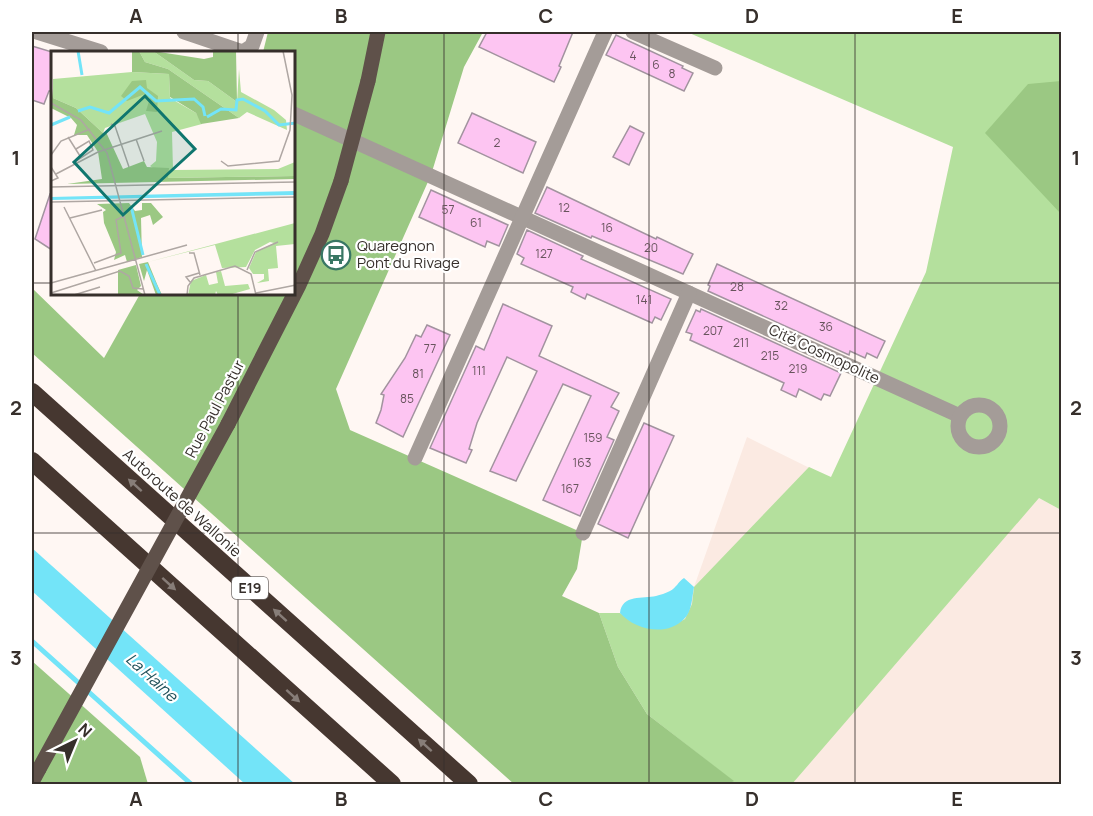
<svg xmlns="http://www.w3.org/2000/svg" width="1093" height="816" font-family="Manrope,sans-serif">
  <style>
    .built { fill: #fbeae2 }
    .green { fill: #b4e09d }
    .forest { fill: #9bc883 }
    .water { fill: #73e4f8 }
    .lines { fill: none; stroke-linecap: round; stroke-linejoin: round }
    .stream { stroke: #73e4f8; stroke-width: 5 }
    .building { fill: #fdc5f2; stroke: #a2939f; stroke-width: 1.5 }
    .minor { stroke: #a49c98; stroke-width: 15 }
    .major { stroke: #5f514a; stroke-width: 15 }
    .highway { stroke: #463730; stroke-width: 18 }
    .major-bridge { stroke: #5f514a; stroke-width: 15 }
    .oneway { fill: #877d78 }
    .grid { fill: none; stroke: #362f2b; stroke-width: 1.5; stroke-opacity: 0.55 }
    .labels { text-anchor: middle; stroke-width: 4.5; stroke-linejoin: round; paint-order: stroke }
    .number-label { font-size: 12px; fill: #68545d }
    .shield { fill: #fff; stroke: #726d6b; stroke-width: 1.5 }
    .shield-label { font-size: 14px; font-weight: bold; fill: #362f2b }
    .poi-label { font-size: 15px; fill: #362f2b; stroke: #fff; text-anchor: start }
    .street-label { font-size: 15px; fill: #362f2b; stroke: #fff }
    .water-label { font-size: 16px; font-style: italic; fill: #20515a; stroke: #fff }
    .inset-river { fill: none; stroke: #73e4f8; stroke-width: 3 }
    .inset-road { fill: none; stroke: #afa7a3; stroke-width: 1.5 }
    .view { fill: #0f766e; fill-opacity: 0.15; stroke: #0f766e; stroke-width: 3 }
    .inset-edge { fill: none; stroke: #362f2b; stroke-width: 3 }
    .neatline { fill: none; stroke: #362f2b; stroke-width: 2 }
    .grid-label { font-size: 20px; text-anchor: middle; font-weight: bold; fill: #362f2b }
  </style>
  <rect width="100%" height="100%" fill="#fff7f3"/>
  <path class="built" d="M747,437l83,41 209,20 22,12v274h-325l-137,-171h21l74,-26z"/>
  <path class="green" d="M687,32h374v478l-22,-12 -247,286h-63l4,-3 -86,-67 -29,-47 -19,-54h21l14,10 36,4 15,-8 7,-15 2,-17 115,-120 22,10 95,-205 27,-125z"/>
  <g class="forest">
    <path d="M268,32h215l-19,35 -33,108 -95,214 14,41 233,103 -6,36 -15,27 37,17 19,54 29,47 87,67 -5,3h-215l-482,-431v-65l72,70 36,-64h154v-242h-31z"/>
    <path d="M1061,81h1l-1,133 -76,-81 43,-49z"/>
    <path d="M32,661l108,96 8,27h-116z"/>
  </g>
  <g class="water">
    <path d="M32,548l263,236h-50l-213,-193z"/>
    <path d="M684,578l10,9c-2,10 -2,25 -10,32 -17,18 -49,11 -64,-6 2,-19 23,-14 36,-17 4,-1 10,-3 14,-5 6,-3 8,-9 14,-13z"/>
  </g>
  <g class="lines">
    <path class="stream" d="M32,641l159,143"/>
  </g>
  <g class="building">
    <path d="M487,32h86l-14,34 2,1 -7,15 -75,-35z"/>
    <path d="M616,35l67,31 -1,2 11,5 -9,18 -78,-36z"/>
    <path d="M32,46l20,6v39h-3l-5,13 -12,-4z"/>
    <path d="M472,113l64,29 -13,31 -65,-30z"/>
    <path d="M630,126l14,7 -15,32 -16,-8z"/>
    <path d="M547,187l109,52 1,-2 36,17 -10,20 -91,-38 -1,2 -56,-25z"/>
    <path d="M431,190l77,35 -9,21 -12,-5 -2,6 -66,-30z"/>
    <path d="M50,194l2,1v55l-17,-11z"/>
    <path d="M527,230l56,26 -2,3 90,40 -10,21 -6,-3 -3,6 -65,-29 -2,5 -14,-7 2,-5 -52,-23 3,-6 -7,-4z"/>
    <path d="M717,264l168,77 -8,17 -10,-5 -2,5 -15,-7 -1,4 -141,-64 2,-5 -2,-1z"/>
    <path d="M503,304l49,22 -13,30 80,37 -8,14 8,4 -12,26 7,3 -34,76 -37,-16 48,-104 -28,-12 -47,97 -26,-10 47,-100 -30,-14 -30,66 -8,26 3,1 -6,13 -36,-15 46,-102 8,4z"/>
    <path d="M701,309l140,64 -11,23 -6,-2 -3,6 -22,-11 -3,8 -15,-7 3,-7 -94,-43 2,-6 -6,-2 10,-22 4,2z"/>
    <path d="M427,325l23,10 -47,102 -27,-14 5,-13 3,-15 -3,-1 24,-36 11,-23 5,2z"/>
    <path d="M644,423l30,13 -46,102 -30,-14z"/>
  </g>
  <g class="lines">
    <g class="minor">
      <path d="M37,32l64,20"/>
      <path d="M184,32l59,20 9,-6 5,-14"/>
      <path d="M633,32l82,36"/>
      <path d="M294,114l666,302"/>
      <circle cx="979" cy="426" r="21"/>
      <path d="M415,458l190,-426"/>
      <path d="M583,533l106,-240"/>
    </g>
    <g class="major">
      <path d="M368,81l10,-49"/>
      <path d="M228,424l71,-139 23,-51 19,-53"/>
      <path d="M32,782l7,-13"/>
    </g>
    <g class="highway">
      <path d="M32,392l437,392"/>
      <path d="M32,461l360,323"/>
    </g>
    <g class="major-bridge">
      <path d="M341,181l27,-100"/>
      <path d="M39,769l189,-345"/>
    </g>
  </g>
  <defs><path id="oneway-solid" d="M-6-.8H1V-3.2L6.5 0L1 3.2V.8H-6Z" transform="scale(1.5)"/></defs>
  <g class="oneway">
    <use href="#oneway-solid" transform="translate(135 485) rotate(-138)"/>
    <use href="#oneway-solid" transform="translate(169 584) rotate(42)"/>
    <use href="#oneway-solid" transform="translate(280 615) rotate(-138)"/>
    <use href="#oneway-solid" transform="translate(293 696) rotate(42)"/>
    <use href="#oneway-solid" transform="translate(425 745) rotate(-138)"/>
  </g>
  <path class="grid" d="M238,32v20M444,32v752M649,32v752M855,32v752M32,283h20M294,283h768M238,294v490M32,533h1030"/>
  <defs>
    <g id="bus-ring" transform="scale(1.5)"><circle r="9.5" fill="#fff" stroke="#397764" stroke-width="1.5"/><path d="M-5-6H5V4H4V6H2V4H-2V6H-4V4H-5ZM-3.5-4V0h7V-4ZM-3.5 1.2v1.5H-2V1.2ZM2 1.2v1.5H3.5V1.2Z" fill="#397764"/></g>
  </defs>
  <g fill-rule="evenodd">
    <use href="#bus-ring" x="336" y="255"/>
  </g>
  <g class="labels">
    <g class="number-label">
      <text x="633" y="60">4</text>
      <text x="656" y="69">6</text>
      <text x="672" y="78">8</text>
      <text x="497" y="147">2</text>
      <text x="564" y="212">12</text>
      <text x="448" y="214">57</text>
      <text x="476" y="227">61</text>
      <text x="607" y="232">16</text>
      <text x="651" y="252">20</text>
      <text x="544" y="258">127</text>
      <text x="737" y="291">28</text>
      <text x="644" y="304">141</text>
      <text x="781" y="310">32</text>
      <text x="826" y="331">36</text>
      <text x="713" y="335">207</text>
      <text x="741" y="347">211</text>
      <text x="430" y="353">77</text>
      <text x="770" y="360">215</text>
      <text x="798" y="373">219</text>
      <text x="479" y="375">111</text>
      <text x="418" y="378">81</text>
      <text x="407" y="403">85</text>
      <text x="593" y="442">159</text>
      <text x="582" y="467">163</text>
      <text x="570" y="493">167</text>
    </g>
    <rect class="shield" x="232" y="577" width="36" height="22" rx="4.5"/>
    <g class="shield-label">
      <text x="250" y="593">E19</text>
    </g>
    <g class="poi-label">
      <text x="357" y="251">Quaregnon<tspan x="357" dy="17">Pont du Rivage</tspan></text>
    </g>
    <g class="street-label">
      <text transform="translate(824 354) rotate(25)" y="5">Cité Cosmopolite</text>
      <text transform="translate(215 409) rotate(-62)" y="5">Rue Paul Pastur</text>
      <text transform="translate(182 503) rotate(42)" y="5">Autoroute de Wallonie</text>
    </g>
    <g class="water-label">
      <text transform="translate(152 677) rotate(42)" y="6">La Haine</text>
    </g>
  </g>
  <g transform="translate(51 51)">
    <rect width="244" height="244" fill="#fff7f3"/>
    <path d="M88,0h14l41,29 14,1 29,21 2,-33 2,23 33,18 12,10 1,10 -40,-18 -8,6 -71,-49 -23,-7zM81,21l37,2 1,24 26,15 6,11 -30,8 1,38 105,-1 17,-7v14l-128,2 -17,-12 6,-5 1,-19 -12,-28 -40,14 -2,5 -27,-25 -23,-10v-19zM244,172v21l-19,2 2,22 -10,1 1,12 -12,2 7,-4v-5h-11l-4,-6 7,-16 18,-9 -4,-1 -15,8 -9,17 -24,1 -7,-23 -67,17zM170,220l4,15 23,-2 2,5 -21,6h-11l-2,-4 -1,4h-27l3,-14 15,-6 3,10 9,-2 -2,-11z" fill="#b4e09d"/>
    <path d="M81,0h7l6,11 23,7 71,49 -38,6 -5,-11 -26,-16 -1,-23 -37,-2zM102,0l51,8 9,-2v-6h23l1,51 -29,-21 -14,-1zM0,28l2,19 23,10 27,25 3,-1 17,37 21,-8 3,6 22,1 -1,10 127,-2v3l-228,5 35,-5 -4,-27 -11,-17h-13l3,-10 -6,-7 -20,-10zM95,29l1,8 11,8 -1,16 -11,-1 4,-13 -5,-4 -18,7 -6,-5 11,-15zM78,152l6,8 7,-1v-7h9l12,14 -10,8 -3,-10 -9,3 1,39 -15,5 -2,-7 -11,5 2,-8 -12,-29 -1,-11 3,-2 -9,-6zM97,211l9,22 5,11h-6l-9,-25 -3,11 -5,-17zM85,214l5,21 -4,4 7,5h-26v-25z" fill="#9bc883"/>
    <path d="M245,140l-1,4 -244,5v-3z" fill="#73e4f8"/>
    <path class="inset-river" d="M27,0l4,24M27,60l12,-4 19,6 31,-26 16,14 38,-2 9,8 2,9M156,66l14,-8 15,1 1,-10 6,-1 22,12 14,14 17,-2M0,74l19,-8M80,155l12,49M95,213l14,31"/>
    <path class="inset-road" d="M0,52l30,17 26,33 38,142M60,73l4,2 14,41M17,86l12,19M85,88l8,22M0,104l10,-14 29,-12M170,110l7,5 51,-5 11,-31 2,-35 -9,-44M22,112l20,-13 -4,-9 -13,8M0,116l7,11 -7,3M5,123l42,-22 64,-21M0,136l245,-5M0,151l245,-5M13,156l32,64M19,167l32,-8M138,202h5l6,22M43,212l27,-10 -5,-33 8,-4M196,219l8,-18 23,-10M139,231l-4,-5 13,-4M0,232l136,-38M0,242l69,-22 9,5 4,12 10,1M205,242l40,-8M23,244l26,-8M136,244l1,-9 6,-8 41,-12 16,8 5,21"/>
    <path class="view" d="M94,45l50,53 -72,66 -49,-53z"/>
    <rect width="244" height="244" class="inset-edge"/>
  </g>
  <rect width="1093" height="816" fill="none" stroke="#ffffff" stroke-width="66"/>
  <g transform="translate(75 741) rotate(43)" stroke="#ffffff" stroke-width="4.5" paint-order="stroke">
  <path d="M0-4.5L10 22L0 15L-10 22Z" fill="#362f2b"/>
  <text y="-9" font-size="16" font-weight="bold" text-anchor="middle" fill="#362f2b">N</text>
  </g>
  <rect x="33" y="33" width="1027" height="750" class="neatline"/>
  <g class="grid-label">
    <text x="136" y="23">A</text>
    <text x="341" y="23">B</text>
    <text x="546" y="23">C</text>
    <text x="752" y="23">D</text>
    <text x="957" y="23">E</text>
    <text x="16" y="165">1</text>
    <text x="1076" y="165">1</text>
    <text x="16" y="415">2</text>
    <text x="1076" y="415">2</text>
    <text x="16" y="665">3</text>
    <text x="1076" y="665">3</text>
    <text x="136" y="806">A</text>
    <text x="341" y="806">B</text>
    <text x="546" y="806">C</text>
    <text x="752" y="806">D</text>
    <text x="957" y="806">E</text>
  </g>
</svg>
